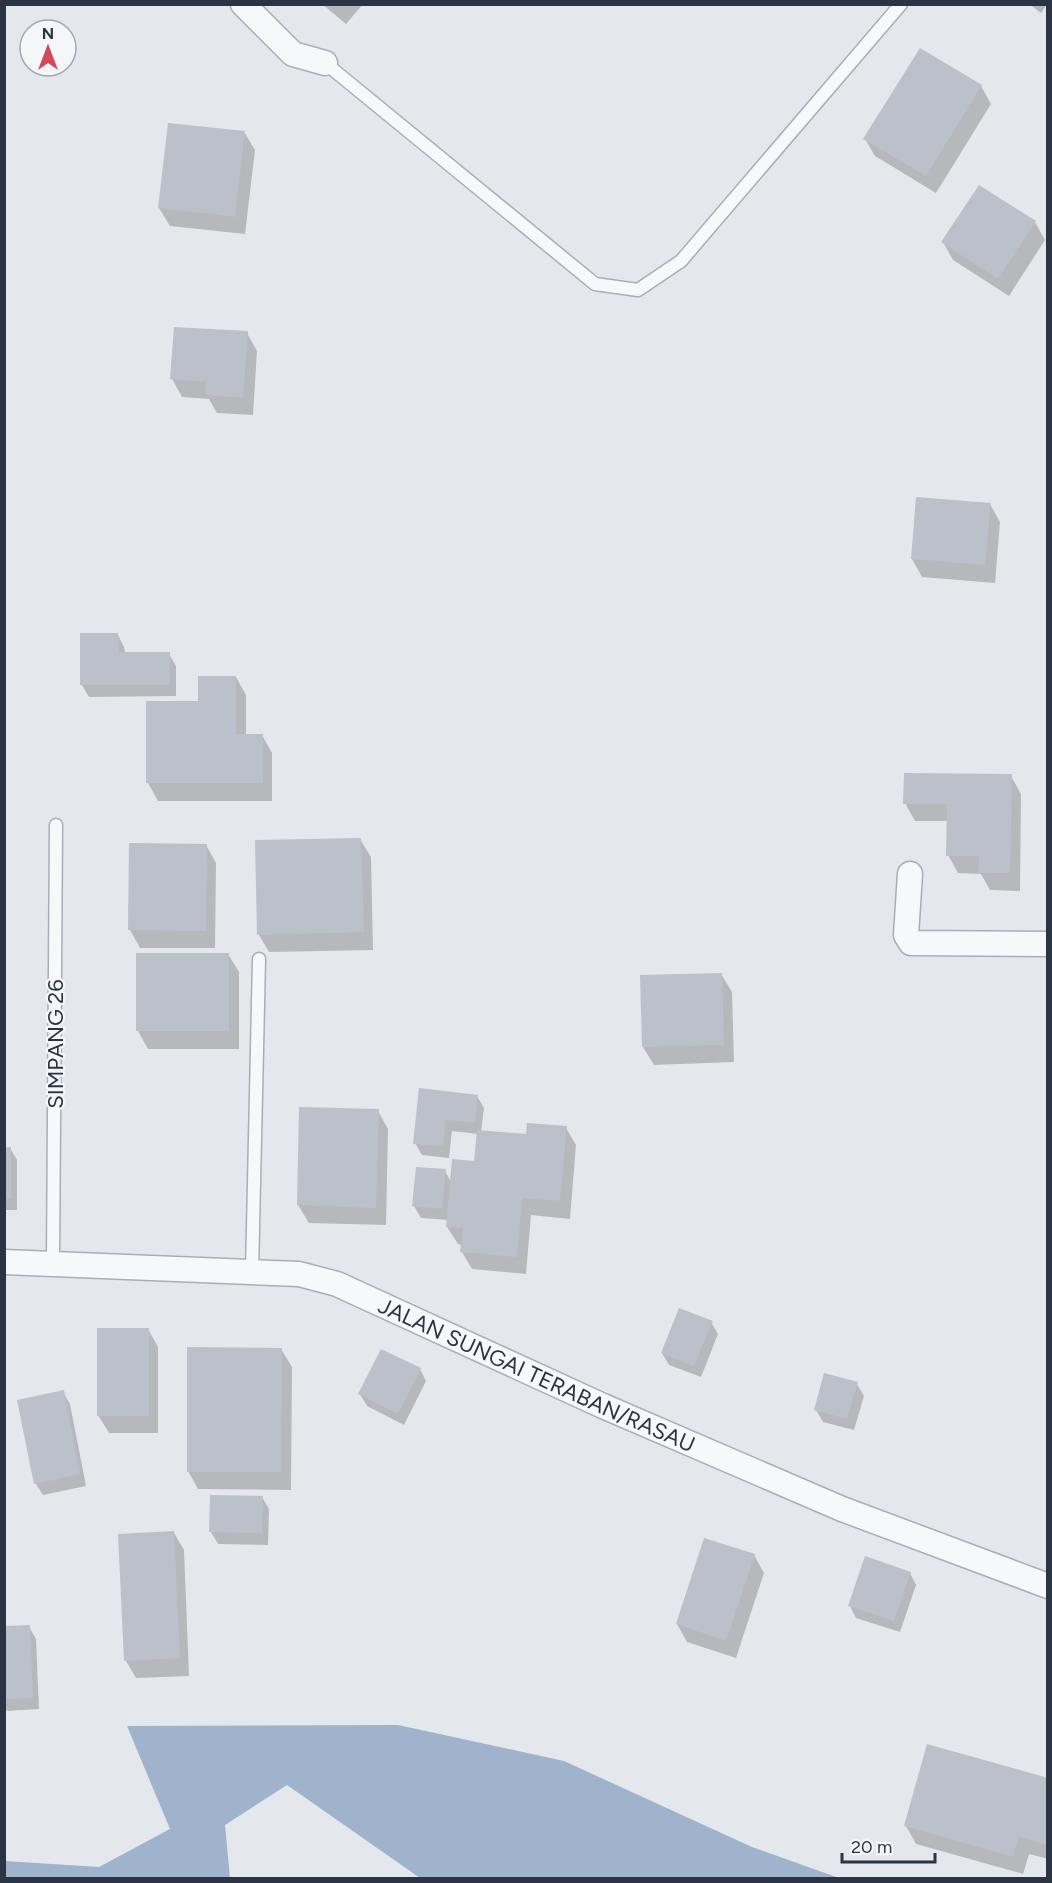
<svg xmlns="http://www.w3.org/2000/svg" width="1052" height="1883" font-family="Figtree,sans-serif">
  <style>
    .water { fill: #9fb4cc }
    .shadow { fill: #0003 }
    .building { fill: #bbc0ca }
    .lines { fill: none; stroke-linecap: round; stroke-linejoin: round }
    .service-casing { stroke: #a9aeb7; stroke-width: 15 }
    .minor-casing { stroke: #a9aeb7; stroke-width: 27 }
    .service { stroke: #f7f8fa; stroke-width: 12 }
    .minor { stroke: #f7f8fa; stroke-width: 24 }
    .labels { text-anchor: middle; stroke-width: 4.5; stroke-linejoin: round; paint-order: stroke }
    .street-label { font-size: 22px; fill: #2b3445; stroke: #f4f6f9 }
  </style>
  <rect width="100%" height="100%" fill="#e4e7ec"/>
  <path class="water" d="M398,1725l166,36 188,86 87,31h-419l-133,-93 -62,40 5,53h-225v-17l94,6 71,-38 -43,-103z"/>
  <g class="shadow">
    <path d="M322,4h41l-17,20z"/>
    <path d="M1029,4h18l-6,9z"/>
    <path d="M981,86l10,18 -55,89 -61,-37 -10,-17z"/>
    <path d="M244,132l11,18 -10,84 -75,-8 -11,-18z"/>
    <path d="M1035,222l10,18 -36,56 -56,-36 -10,-18z"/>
    <path d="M247,333l10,18 -4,64 -36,-2 -8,-14 -27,-2 -10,-18z"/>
    <path d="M990,504l10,18 -5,61 -73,-6 -10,-18z"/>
    <path d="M118,635l6,12 1,7h44l7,12v30l-87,1 -7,-12z"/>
    <path d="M236,677l10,18v40h16l10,18v48h-114l-10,-18 52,-80z"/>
    <path d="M1011,776l10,18 -1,97 -30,-1 -9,-16 -23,-1 -10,-18 1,-34h-34l-10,-18z"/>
    <path d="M360,839l11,18 2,93 -104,2 -10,-17z"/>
    <path d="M206,845l10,18 -1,85h-75l-10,-18z"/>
    <path d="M228,954l11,18v77h-91l-10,-18z"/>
    <path d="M721,974l11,18 2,70 -80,3 -11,-18 -2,-70z"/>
    <path d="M477,1096l7,12 -3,24 47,4 38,-8 10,17 -6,74 -39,-4 -5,59 -54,-5 -10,-17v-7l-4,-1 -11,-17 1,-7 -27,-2 -7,-12 31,-35 6,11 25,-19 2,-29 -26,-3 -3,27 -27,-3 -7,-12z"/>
    <path d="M300,1109l78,2 10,18 -2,96 -77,-2 -11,-18z"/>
    <path d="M4,1148h6l7,12v50h-13z"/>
    <path d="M711,1322l7,12 -17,43 -32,-12 -7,-12z"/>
    <path d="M148,1329l10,18v86h-49l-11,-18z"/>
    <path d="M281,1349l11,18 -1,123 -93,-1 -10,-18z"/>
    <path d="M420,1369l6,12 -22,44 -37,-19 -7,-12z"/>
    <path d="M857,1384l7,12 -10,34 -31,-8 -7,-12z"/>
    <path d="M63,1392l7,12 16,82 -43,9 -7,-11z"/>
    <path d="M262,1497l7,12 -1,36 -50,-1 -7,-12z"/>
    <path d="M174,1533l10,17 5,126 -53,2 -10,-17z"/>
    <path d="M754,1555l10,18 -28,85 -49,-16 -10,-18z"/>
    <path d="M910,1573l6,12 -16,47 -44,-14 -6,-12z"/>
    <path d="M29,1627l7,12 3,70 -32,2 -3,-5v-78z"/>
    <path d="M1048,1780v79l-19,-5 -6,20 -107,-30 -10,-18z"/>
  </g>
  <g class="building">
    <path d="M920,48l62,37 -56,91 -63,-37z"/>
    <path d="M168,123l77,8 -10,86 -77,-9z"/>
    <path d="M979,185l57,36 -38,58 -57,-37z"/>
    <path d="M174,327l74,4 -5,67 -38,-3 1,-13 -36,-3z"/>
    <path d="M916,497l75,6 -6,62 -74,-6z"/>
    <path d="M80,633h38l1,19h51v33h-90z"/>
    <path d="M198,676h38v58h27v49h-117v-82h52z"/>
    <path d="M904,773l108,1 -2,99h-32l1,-17h-33l1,-52h-44z"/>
    <path d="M361,838l3,94 -107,3 -2,-95z"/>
    <path d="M129,843l78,1 -1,87 -78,-1z"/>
    <rect x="136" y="953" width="93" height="78"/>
    <path d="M722,973l2,72 -82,2 -2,-72z"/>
    <path d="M419,1088l59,7 -3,28 -29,-3 -3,26 -30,-2z"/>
    <path d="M299,1107l80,2 -3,99 -79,-3z"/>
    <path d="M527,1123l40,3 -7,75 -38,-3 -5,59 -57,-5 3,-24 -17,-1 6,-68 22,2 3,-31 49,4z"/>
    <rect x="4" y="1147" width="7" height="52"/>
    <path d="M416,1167l30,2 -4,40 -30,-3z"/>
    <path d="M679,1308l34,13 -19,45 -33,-13z"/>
    <rect x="97" y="1328" width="52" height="88"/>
    <path d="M187,1347l95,1 -1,124h-94z"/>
    <path d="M381,1349l40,19 -23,46 -40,-20z"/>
    <path d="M824,1373l34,9 -11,37 -33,-9z"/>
    <path d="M64,1390l16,84 -46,10 -17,-84z"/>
    <path d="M210,1495l53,1 -1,37 -53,-1z"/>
    <path d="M174,1531l6,127 -56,3 -6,-127z"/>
    <path d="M704,1538l51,16 -29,87 -50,-17z"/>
    <path d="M865,1556l46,16 -17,49 -46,-15z"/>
    <path d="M30,1625l3,73 -29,1v-73z"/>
    <path d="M927,1744l121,34 -2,67 -27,-8 -6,20 -109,-31z"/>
  </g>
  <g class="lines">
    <g class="service-casing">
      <g id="service">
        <path d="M325,63l270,221 43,6 43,-29 220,-257"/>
        <path d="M53,1263l3,-438"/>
        <path d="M252,1273l7,-314"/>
      </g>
    </g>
    <g class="minor-casing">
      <g id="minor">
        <path d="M243,4l50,50 32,9"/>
        <path d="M910,874l-4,61 5,8 137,1"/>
        <path id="s1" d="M4,1262l295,12 38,10 266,122 239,103 206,77"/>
      </g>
    </g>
    <use href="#service" class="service"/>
    <use href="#minor" class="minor"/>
  </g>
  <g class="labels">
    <g class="street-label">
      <text transform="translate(55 1044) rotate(-90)" y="8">SIMPANG 26</text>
      <text dy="8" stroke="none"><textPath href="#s1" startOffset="554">JALAN SUNGAI TERABAN/RASAU</textPath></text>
    </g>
  </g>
  <rect width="1052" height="1883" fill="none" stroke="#2b3445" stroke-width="12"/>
  <g transform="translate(48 48)"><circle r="28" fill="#f4f6f9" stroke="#a4a8b1" stroke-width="1.5"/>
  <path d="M0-4.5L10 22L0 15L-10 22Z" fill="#d1495b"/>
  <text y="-9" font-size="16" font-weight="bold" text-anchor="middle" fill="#2b3445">N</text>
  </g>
  <path d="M842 1853v9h93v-9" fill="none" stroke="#2b3445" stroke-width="3"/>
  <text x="851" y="1853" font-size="18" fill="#2b3445" stroke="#f4f6f9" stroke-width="4.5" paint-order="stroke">20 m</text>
</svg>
